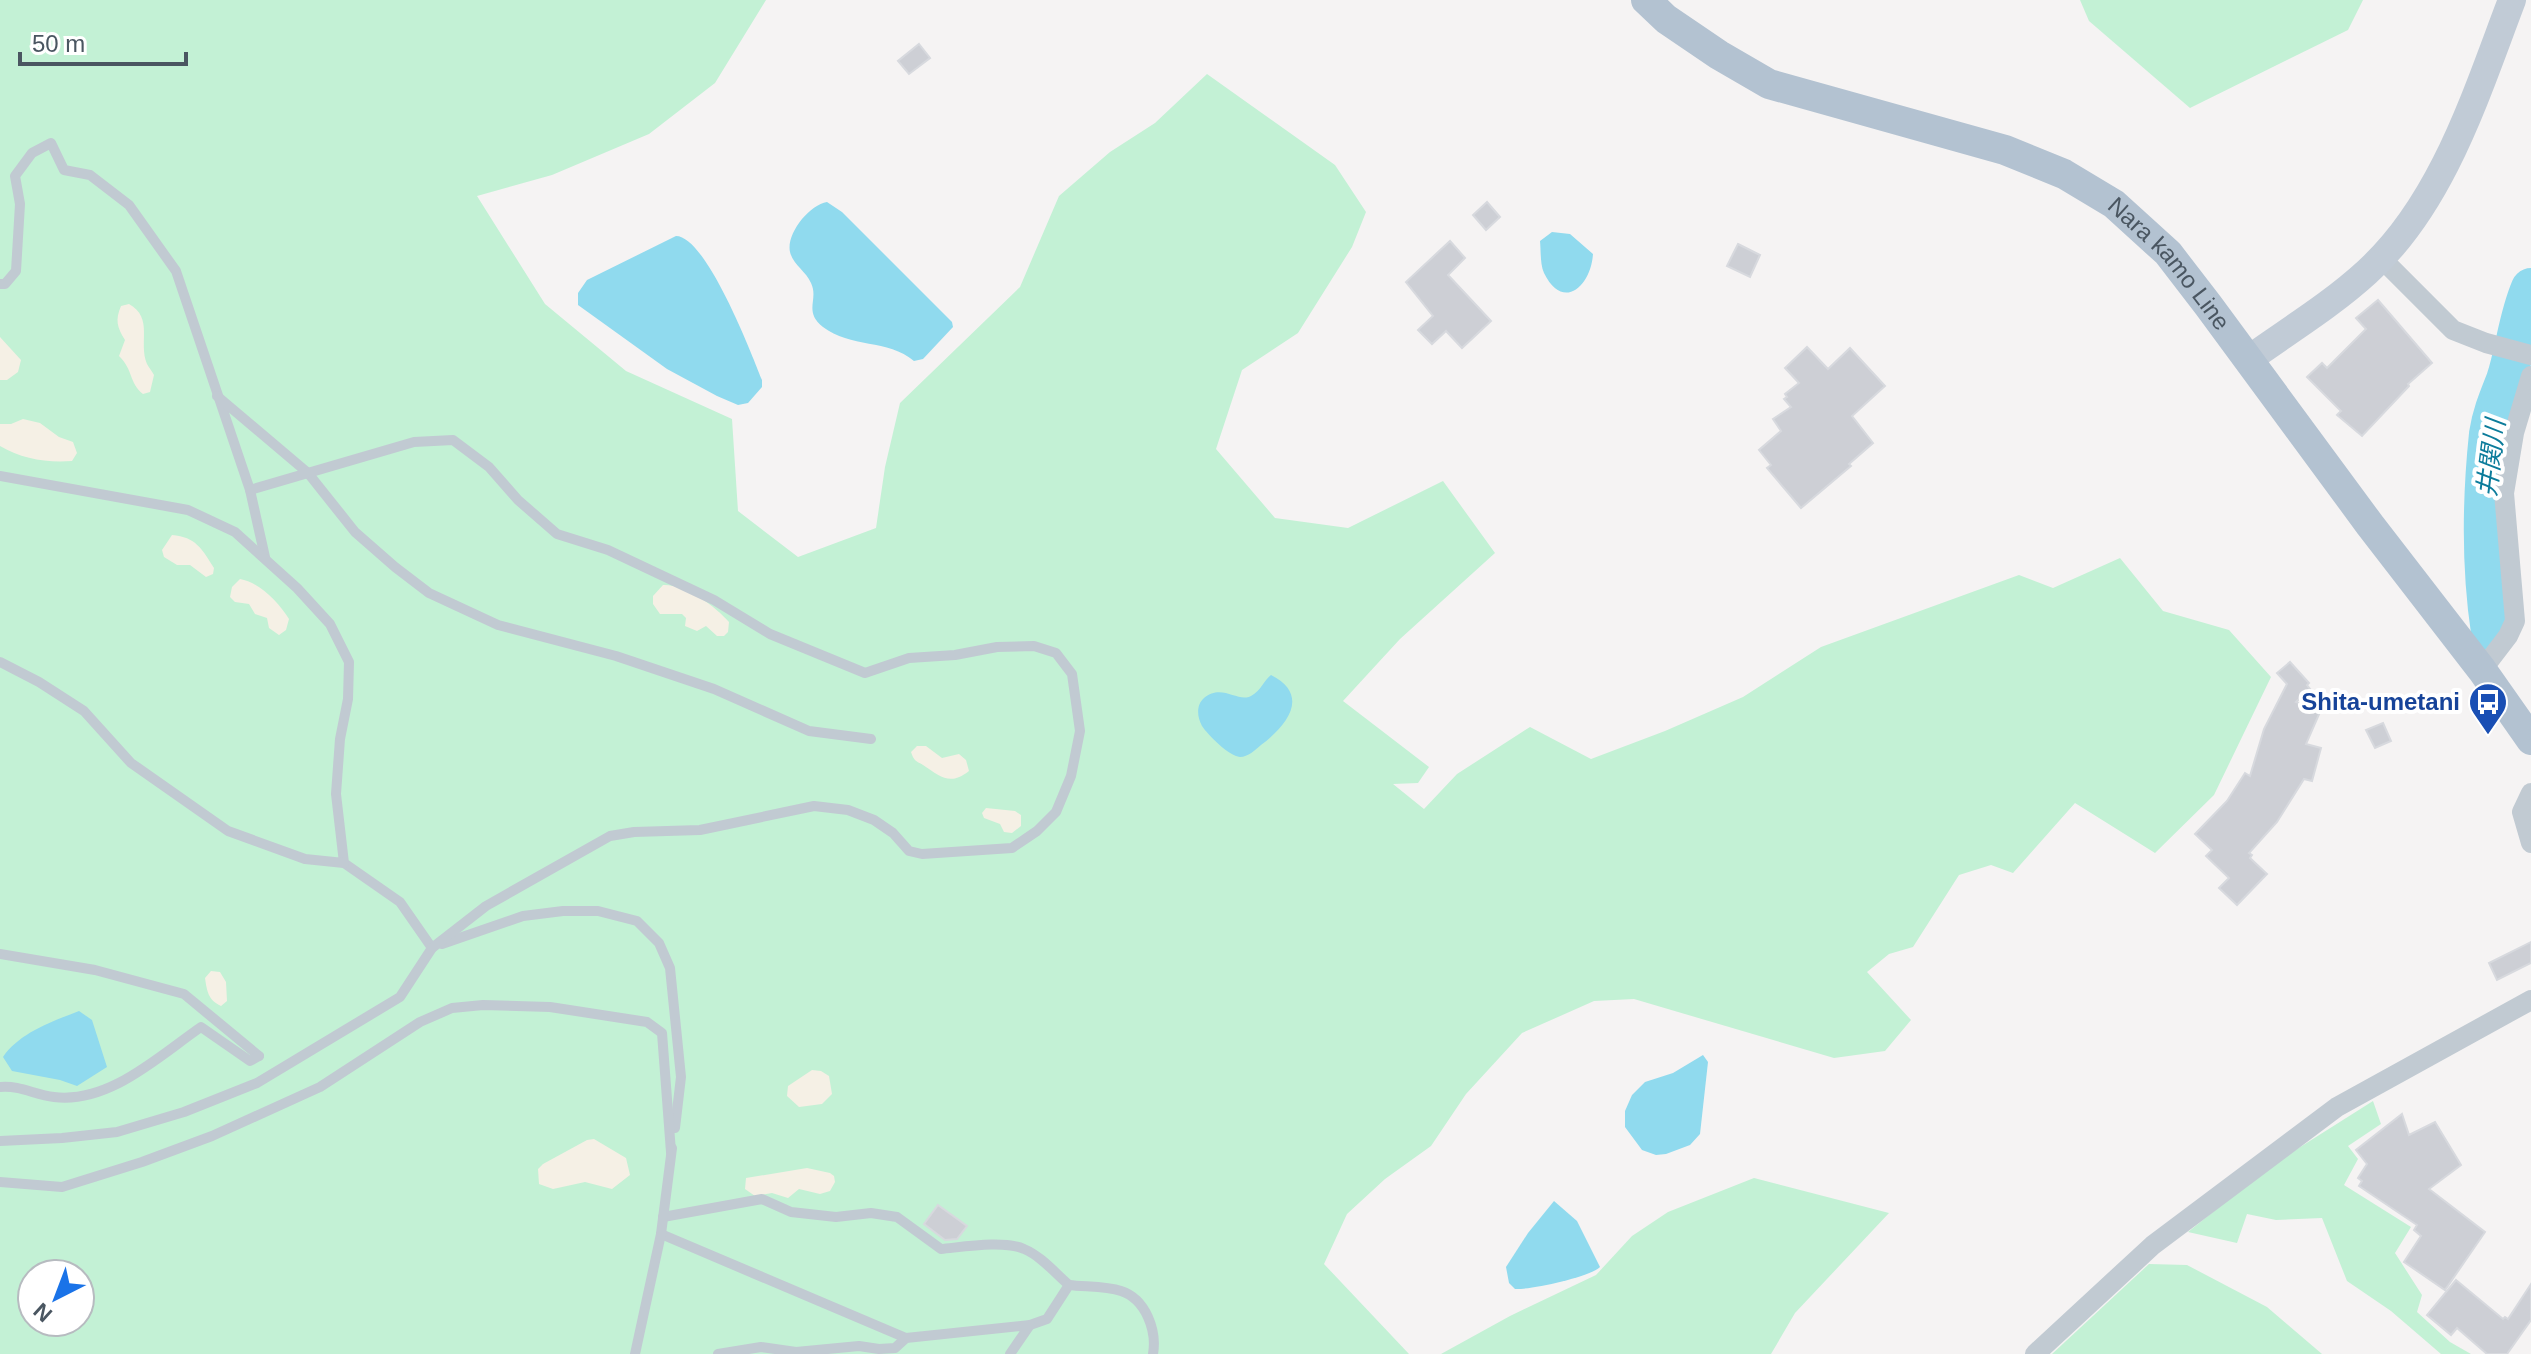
<svg xmlns="http://www.w3.org/2000/svg" width="2531" height="1354" font-family="Arial,'Noto Sans JP',sans-serif">
  <style>
    .green { fill: #c3f1d5; fill-rule: evenodd }
    .sand { fill: #f5f0e5 }
    .water { fill: #90daee }
    .lines { fill: none; stroke-linecap: round; stroke-linejoin: round }
    .river { stroke: #90daee; stroke-width: 40 }
    .building { fill: #cdcfd5; stroke: #d7d9de; stroke-width: 2 }
    .lane { stroke: #c1cad2; stroke-width: 10 }
    .street { stroke: #c1cad2; stroke-width: 20 }
    .secondary { stroke: #c1cbd6; stroke-width: 28 }
    .primary { stroke: #b3c2d1; stroke-width: 30 }
    .labels { text-anchor: middle; stroke-width: 8; stroke-linejoin: round; paint-order: stroke }
    .street-label { font-size: 24px; fill: #4a5661; stroke: #fff }
    .transit-label { font-size: 24px; font-weight: bold; fill: #164399; stroke: #fff; text-anchor: end }
    .water-label { font-size: 26px; font-style: italic; fill: #0c7c9b; stroke: #fff }
  </style>
  <rect width="100%" height="100%" fill="#f5f3f3"/>
  <g class="green">
    <path d="M0,0h766l-51,83 -66,51 -97,41 -75,21 68,108 81,67 106,48 6,92 60,46 78,-29 9,-61 15,-64 120,-116 39,-91 51,-44 45,-29 52,-49 128,91 31,47 -14,35 -54,86 -56,37 -26,79 59,69 73,10 95,-47 52,72 -95,86 -57,62 86,66 -11,16 -25,1 31,25 33,-35 73,-47 61,32 74,-28 78,-34 78,-50 198,-72 34,13 67,-30 43,53 66,19 42,47 -57,118 -59,58 -80,-50 -62,70 -22,-8 -32,10 -46,72 -24,7 -22,18 44,48 -26,31 -51,7 -200,-59 -40,2 -72,32 -56,61 -35,52 -46,33 -38,35 -23,50 85,90h-1409zM32,1274h48v48h-48z"/>
    <path d="M2080,0h283l-15,30 -158,78 -101,-87z"/>
    <path d="M2373,1101l8,23 -33,22 10,13 -14,26 67,42 -16,26 27,42 -5,17 33,30 21,12h-30l-50,-43 -44,-30 -25,-63 -46,2 -29,-6 -10,29 -49,-11 82,-66z"/>
    <path d="M1754,1178l135,35 -94,100 -24,41h-330l69,-38 86,-41 36,-39 36,-24z"/>
    <path d="M2149,1264l38,1 80,42 55,47h-270z"/>
  </g>
  <g class="sand">
    <path d="M129,304c25,14 9,38 18,60 2,4 5,7 7,11l-4,17 -7,2c-14,-11 -10,-25 -24,-38l6,-16c-8,-13 -10,-20 -4,-34z"/>
    <path d="M0,337l21,23 -3,12 -11,8h-7z"/>
    <path d="M23,419l17,4 19,14 14,5 4,11 -5,8c-25,2 -50,-2 -72,-15v-22h11z"/>
    <path d="M172,535c24,2 30,14 42,33l-1,6 -7,3 -16,-12h-13l-13,-8 -2,-7z"/>
    <path d="M240,579c19,3 39,24 49,40l-3,11 -7,5 -10,-7 -2,-10 -12,-4 -6,-10 -14,-2 -5,-5 2,-10z"/>
    <path d="M663,585c23,-1 52,21 66,37l-1,10 -4,4h-7l-11,-10 -9,5 -12,-5 1,-8 -4,-4h-22l-7,-10v-8z"/>
    <path d="M917,746h9l16,12 17,-4 7,6 3,11c-19,15 -28,6 -46,-6 -7,-4 -9,-4 -12,-13z"/>
    <path d="M986,808l29,3 6,4v11l-9,7 -8,-1 -4,-8 -16,-6 -2,-5z"/>
    <path d="M211,971l9,1 6,10 1,19 -6,5c-13,-6 -14,-15 -16,-28z"/>
    <path d="M812,1070l9,1 8,5 3,18 -10,10 -23,3 -12,-11 1,-10z"/>
    <path d="M594,1139l32,19 4,17 -18,14 -27,-7 -32,7 -14,-5 -1,-15 5,-5 44,-24z"/>
    <path d="M807,1168l23,5 4,3 1,6 -5,9 -10,3 -21,-5 -11,9 -16,-5 -17,3 -10,-7 1,-11z"/>
  </g>
  <g class="water">
    <path d="M827,202l15,10 110,110 1,5 -30,32 -9,2c-26,-22 -64,-13 -91,-34 -20,-16 -4,-27 -12,-44 -5,-12 -18,-18 -21,-31 -4,-18 19,-47 37,-50z"/>
    <path d="M1552,232l18,2 23,20c-2,32 -30,58 -49,19 -4,-9 -3,-22 -4,-32z"/>
    <path d="M676,236c30,0 75,116 86,144v7l-14,16 -10,2 -21,-9 -50,-27 -89,-64v-12l9,-13z"/>
    <path d="M1271,675c40,20 16,51 -10,70 -6,5 -13,12 -21,12 -11,-1 -32,-22 -38,-31 -5,-9 -6,-21 2,-28 18,-15 34,5 47,-2 10,-5 13,-16 20,-21z"/>
    <path d="M79,1011l13,9 15,47 -30,19 -17,-6 -48,-9 -9,-14c16,-24 50,-36 76,-46z"/>
    <path d="M1703,1055l5,7 -8,72 -10,11 -24,9 -10,1 -14,-5 -17,-23v-16l7,-16 13,-13 28,-9z"/>
    <path d="M1554,1201l23,20 23,46c-10,10 -70,23 -85,22l-6,-6 -3,-16 22,-34z"/>
  </g>
  <g class="lines">
    <path class="river" d="M2491,632c-10,-67 -9,-131 -2,-198 3,-20 10,-36 17,-54 10,-31 12,-62 25,-92"/>
  </g>
  <g class="building">
    <path d="M919,44l11,14 -21,16 -11,-13z"/>
    <path d="M1487,202l13,15 -14,13 -13,-15z"/>
    <path d="M1450,241l15,17 -17,17 43,46 -29,27 -16,-17 -14,13 -14,-14 15,-14 -27,-34z"/>
    <path d="M1738,244l22,11 -10,22 -23,-11z"/>
    <path d="M2378,300l54,63 -24,21 1,2 -47,50 -25,-21 4,-4 -34,-34 15,-14 5,5 39,-39 -10,-11z"/>
    <path d="M1807,347l21,22 22,-21 35,38 -33,30 21,27 -24,21 2,2 -50,42 -34,-40 4,-3 -12,-15 22,-19 -8,-12 18,-12 -7,-8 3,-2 -2,-3 14,-11 -14,-15z"/>
    <path d="M2290,662l19,21 -2,2 3,4 -14,13 24,10 -14,32 15,4 -9,33 -8,-2 -27,43 -28,31 3,2 -2,3 17,16 -30,31 -18,-17 10,-10 -23,-22 6,-6 -17,-16 32,-33 18,-28 5,3 14,-47 23,-45 -10,-11z"/>
    <path d="M2383,723l8,18 -16,7 -9,-18z"/>
    <path d="M2531,942v21l-34,17 -8,-17z"/>
    <path d="M2402,1114l7,21 26,-13 26,43 -32,24 56,43 -40,58 -41,-28 17,-26 -7,-6 3,-5 -58,-39 3,-5 -4,-3 9,-14 -11,-14z"/>
    <path d="M938,1205l29,21 -10,13 -12,1 -21,-16z"/>
    <path d="M2456,1280l47,39 2,-2 3,2 23,-35v36l-24,34h-20l-30,-26 -6,7 -24,-20z"/>
  </g>
  <g class="lines">
    <g class="lane">
      <path d="M0,284h5l11,-13 4,-67 -5,-28 17,-23 19,-10 13,27 26,5 39,30 47,66 74,219 15,67"/>
      <path d="M217,396l91,77 47,59 40,35 34,26 69,32 118,31 98,33 95,42 62,8"/>
      <path d="M0,476l188,34 47,22 62,56 33,36 19,38 -1,37 -8,40 -4,55 8,69 56,39 32,46"/>
      <path d="M0,662l39,20 45,29 47,52 97,68 77,28 39,4"/>
      <path d="M442,944l81,-28 40,-5h35l39,10 22,22 11,25 11,109 -6,51"/>
      <path d="M0,954l95,16 89,24 75,62"/>
      <path d="M0,1087c20,-2 35,8 54,10 55,7 105,-41 147,-70l49,34 9,-5"/>
      <path d="M0,1141l62,-3 55,-6 67,-20 73,-29 143,-86 32,-49 54,-42 124,-70 24,-4 66,-2 114,-24 34,4 26,10 19,13 16,18 13,3 90,-6 25,-17 19,-19 15,-36 9,-45 -8,-57 -16,-21 -22,-7 -37,1 -42,8 -46,3 -44,15 -95,-39 -56,-34 -106,-50 -51,-16 -39,-34 -29,-33 -36,-27 -39,2 -164,48"/>
      <path d="M0,1182l62,5 80,-25 70,-26 108,-49 100,-65 32,-14 31,-3 67,2 97,15 15,11 9,119"/>
      <path d="M663,1217l99,-18 29,13 45,5 35,-4 26,4 44,32c22,-2 63,-9 83,0 17,7 31,24 45,36"/>
      <path d="M661,1234l245,104"/>
      <path d="M1030,1325l17,-6 22,-34c16,2 37,1 52,6 25,8 36,40 32,63"/>
      <path d="M635,1354l26,-120 11,-86"/>
      <path d="M718,1354l43,-7 35,5 63,-6 20,3 16,-1 11,-10 124,-13 -20,29"/>
    </g>
    <g class="street">
      <path d="M2380,257l73,73 33,13 45,12"/>
      <path d="M2482,670l26,-34 7,-15 -11,-128 10,-60 17,-57"/>
      <path d="M2531,793l-9,19 9,31"/>
      <path d="M2035,1354l118,-109 184,-138 194,-107"/>
    </g>
    <path class="secondary" d="M2249,359c39,-28 82,-54 118,-87 76,-69 109,-178 145,-272"/>
    <path class="primary" id="s1" d="M1646,0l20,19 53,36 50,29 236,66 59,24 50,30 54,49 40,52 162,220 112,145 49,70"/>
  </g>
  <defs>
    <g id="bus-pin" transform="scale(2)"><path d="M0 17L-7.5 6A9.5 9.5 0 1 1 7.5 6Z" fill="#1a4fb4" stroke="#fff"/><path d="M-5-6H5V4H4V6H2V4H-2V6H-4V4H-5ZM-3.5-4V0h7V-4ZM-3.5 1.2v1.5H-2V1.2ZM2 1.2v1.5H3.5V1.2Z" fill="#fff"/></g>
  </defs>
  <g fill-rule="evenodd">
    <use href="#bus-pin" x="2488" y="702"/>
  </g>
  <g class="labels">
    <g class="street-label">
      <text dy="8" stroke="none"><textPath href="#s1" startOffset="598">Nara kamo Line</textPath></text>
    </g>
    <g class="transit-label">
      <text x="2460" y="710">Shita-umetani</text>
    </g>
    <g class="water-label">
      <text transform="translate(2491 458) rotate(-83)" y="9">井関川</text>
    </g>
  </g>
  <g transform="translate(56 1298) rotate(222)"><circle r="38" fill="#ffffff" stroke="#b7bbc0" stroke-width="2"/>
  <path d="M0-6L14 30L0 20L-14 30Z" fill="#1a73e8"/>
  <text y="-12" font-size="22" font-weight="bold" text-anchor="middle" fill="#4a5661">N</text>
  </g>
  <path d="M20 52v12h166v-12" fill="none" stroke="#4a5661" stroke-width="4"/>
  <text x="32" y="52" font-size="24" fill="#4a5661" stroke="#ffffff" stroke-width="6" paint-order="stroke">50 m</text>
</svg>
